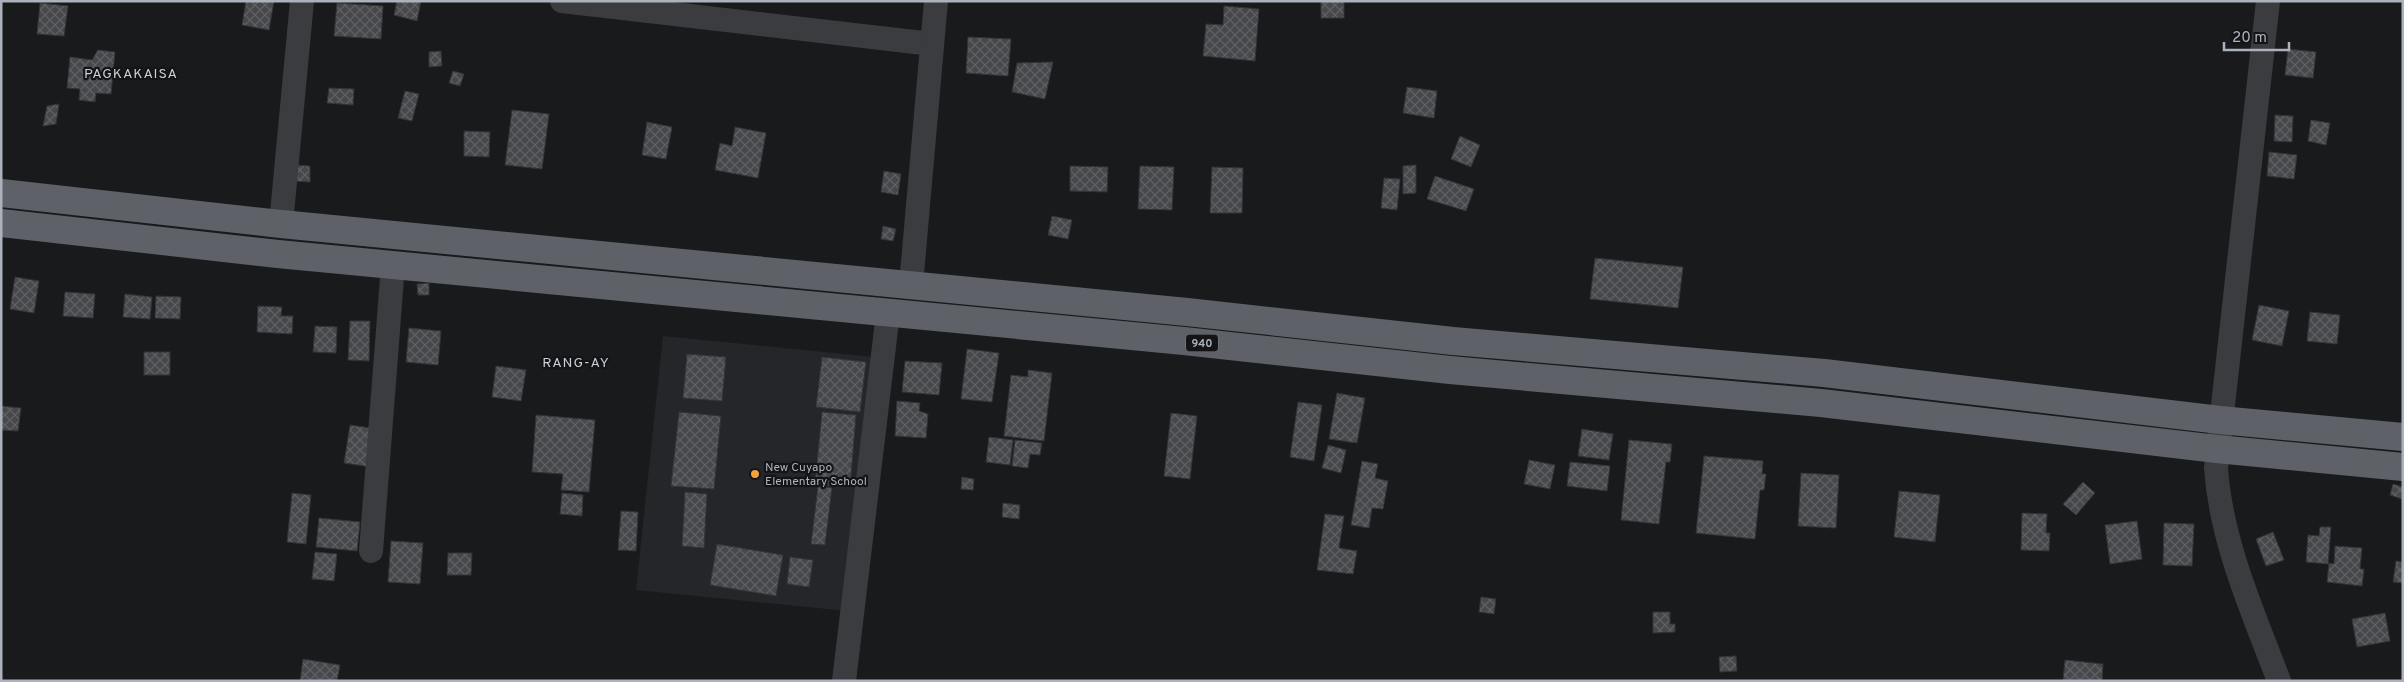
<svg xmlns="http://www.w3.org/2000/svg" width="2404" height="682" font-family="Overpass,sans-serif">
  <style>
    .built { fill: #252629 }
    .building { fill: url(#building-cross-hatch); stroke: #333437 }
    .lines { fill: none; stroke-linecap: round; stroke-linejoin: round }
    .minor { stroke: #3a3c40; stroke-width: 24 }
    .trunk { stroke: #5e6268; stroke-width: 28 }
    .poi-dot { fill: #efa33e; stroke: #141417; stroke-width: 2 }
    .labels { text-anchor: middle; stroke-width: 4.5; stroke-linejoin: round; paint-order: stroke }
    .shield { fill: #141417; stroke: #7e838a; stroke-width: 1 }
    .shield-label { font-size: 11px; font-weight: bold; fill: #acb2bb }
    .poi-label { font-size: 12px; fill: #acb2bb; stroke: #141417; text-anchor: start }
    .neighbourhood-label { font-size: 14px; letter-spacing: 1px; fill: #cdd1d7; stroke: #141417 }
  </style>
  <defs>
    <pattern id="building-cross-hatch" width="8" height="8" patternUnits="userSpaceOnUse" patternTransform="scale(1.25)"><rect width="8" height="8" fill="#46484c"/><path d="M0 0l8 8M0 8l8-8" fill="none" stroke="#5e6064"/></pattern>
  </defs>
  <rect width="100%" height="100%" fill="#191a1c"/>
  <path class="built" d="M663,336l211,21 -27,254 -211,-21z"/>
  <g class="building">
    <path d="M246,1h28l-5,29 -27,-5z"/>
    <path d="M397,1h24l-4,20 -23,-6z"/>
    <rect x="1321" y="1" width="23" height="17"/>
    <path d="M40,3l28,3 -4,30 -27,-2z"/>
    <path d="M337,3l46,3 -2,33 -47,-3z"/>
    <path d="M1224,6l35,3 -4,52 -52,-5 3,-32 17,1z"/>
    <path d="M968,37l43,2 -3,37 -42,-3z"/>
    <path d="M2288,49l28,3 -3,26 -28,-3z"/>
    <path d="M98,50l17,2 -4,42 -15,-1 -1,9 -16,-2 1,-11 -13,-1 3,-31 22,3z"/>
    <path d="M441,51l1,15 -13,1v-15z"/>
    <path d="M1053,62l-8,37 -33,-7 5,-29z"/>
    <path d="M453,71l11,3 -4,12 -11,-3z"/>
    <path d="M1407,87l30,4 -3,27 -31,-5z"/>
    <path d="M329,88l25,1 -1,16 -26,-2z"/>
    <path d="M405,91l14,3 -7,27 -14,-3z"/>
    <path d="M59,104l-3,20 -13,2 4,-20z"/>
    <path d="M512,110l37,4 -7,55 -37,-4z"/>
    <path d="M2275,115l18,1 -1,26 -18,-1z"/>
    <path d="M2311,120l19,3 -4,22 -18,-4z"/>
    <path d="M647,122l25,5 -6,32 -24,-4z"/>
    <path d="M735,127l31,6 -8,45 -43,-8 5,-27 12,3z"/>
    <path d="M464,131l26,1 -1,25 -25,-1z"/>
    <path d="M1460,136l20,9 -9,22 -20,-8z"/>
    <path d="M2269,152l28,3 -3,24 -27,-3z"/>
    <path d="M293,165l17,1v16l-18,-1z"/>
    <path d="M1416,165v28l-13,1v-28z"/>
    <path d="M1070,166l38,1 -1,25 -37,-1z"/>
    <path d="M1140,166l34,1 -2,43 -34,-1z"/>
    <path d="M1212,167l31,1 -1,45h-32z"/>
    <path d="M884,171l17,3 -3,21 -17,-3z"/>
    <path d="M1435,176l39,13 -8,22 -39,-12z"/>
    <path d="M1384,178l16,1 -3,31 -16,-2z"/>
    <path d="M1052,216l20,4 -4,19 -20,-4z"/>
    <path d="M883,226l13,3 -3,12 -12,-2z"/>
    <path d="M1595,258l88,9 -5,41 -88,-9z"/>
    <path d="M15,277l24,4 -5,32 -24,-4z"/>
    <path d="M429,283v12h-11l-1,-11z"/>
    <path d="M65,292l30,2 -2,24 -30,-2z"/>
    <path d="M125,294l27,3 -2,22 -27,-2z"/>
    <path d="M156,296l25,1 -1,22 -25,-1z"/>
    <path d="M2259,305l30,6 -7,35 -30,-6z"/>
    <path d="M258,306l24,1 -1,9h12l-1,18 -35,-2z"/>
    <path d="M2310,312l30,3 -3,29 -30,-3z"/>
    <path d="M350,321h20l-1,40 -21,-1z"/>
    <path d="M315,326l22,1 -1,26 -23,-1z"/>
    <path d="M409,328l32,3 -3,34 -32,-3z"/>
    <path d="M967,349l32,4 -7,49 -31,-3z"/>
    <rect x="144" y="352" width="26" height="23"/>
    <path d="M687,354l39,3 -4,44 -39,-3z"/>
    <path d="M822,357l44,5 -6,50 -44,-5z"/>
    <path d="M905,361l37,2 -3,32 -37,-3z"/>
    <path d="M496,366l30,4 -5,31 -29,-4z"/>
    <path d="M1028,370l24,3 -8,68 -40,-5 7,-61 17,2z"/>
    <path d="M1337,393l28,5 -8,45 -28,-4z"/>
    <path d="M897,401l23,2 -1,8 9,3 -2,24 -31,-2z"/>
    <path d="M1298,402l24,3 -8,56 -24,-4z"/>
    <path d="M1,406l20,2 -3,23 -17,-1z"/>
    <path d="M679,412l42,4 -7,73 -43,-3z"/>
    <path d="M822,412l34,3 -6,72 -35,-3z"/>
    <path d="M1171,413l26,3 -7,63 -26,-3z"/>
    <path d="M536,415l59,5 -6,72 -28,-2 2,-16 -31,-2z"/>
    <path d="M350,425l28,4 -7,38 -27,-4z"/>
    <path d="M1582,429l31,5 -4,26 -31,-4z"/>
    <path d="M989,437l24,3 -3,25 -24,-3z"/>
    <path d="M1015,440l27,3 -2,12 -10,-1 -2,14 -16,-2z"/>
    <path d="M1629,440l43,4 -2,18h-4l-7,62 -38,-4z"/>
    <path d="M1328,445l18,5 -5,23 -19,-5z"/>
    <path d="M1704,456l59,5 -1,13h4l-2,16h-4l-5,49 -59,-6z"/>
    <path d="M1529,460l26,5 -5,24 -26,-5z"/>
    <path d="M1362,461l16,3 -3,14 13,3 -5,28 -11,-1 -3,20 -18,-3z"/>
    <path d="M1570,462l40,4 -3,25 -40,-5z"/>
    <path d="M1801,473l38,2 -3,53 -38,-2z"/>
    <path d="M962,477l12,2 -1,11 -12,-1z"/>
    <path d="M2083,482l12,11 -19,22 -13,-11z"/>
    <path d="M2393,484l10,3 -1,12 -12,-4z"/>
    <path d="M818,486l14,2 -7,57 -14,-1z"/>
    <path d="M1899,491l41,4 -5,47 -41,-5z"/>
    <path d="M685,492l22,2 -3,54 -22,-2z"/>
    <path d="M292,493l19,2 -5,49 -19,-2z"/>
    <path d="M562,493l21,2 -1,21 -22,-2z"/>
    <path d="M1003,503l17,2 -1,14 -17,-2z"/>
    <path d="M621,511l17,1 -2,39 -18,-1z"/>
    <path d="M2022,513l25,1 -1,19h4l-1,18 -28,-1z"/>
    <path d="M1325,514l19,2 -5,32 18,3 -4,23 -36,-4z"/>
    <path d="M319,518l41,4 -3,29 -41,-4z"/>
    <path d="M2137,521l5,38 -32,5 -5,-39z"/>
    <path d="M2164,523l30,1 -2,42 -29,-1z"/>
    <path d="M2320,527h11l-3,37 -22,-2 2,-27 11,1z"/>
    <path d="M2273,532l11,28 -18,6 -10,-27z"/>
    <path d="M391,541l32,2 -3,41 -32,-2z"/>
    <path d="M717,544l66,11 -7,41 -66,-11z"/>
    <path d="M2335,546l27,2 -2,21h4l-2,17 -35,-4 2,-19 5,1z"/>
    <path d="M315,552l22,2 -3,27 -22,-2z"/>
    <path d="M448,553h24l-1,22h-24z"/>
    <path d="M790,557l23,3 -4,27 -22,-3z"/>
    <path d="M2396,561l7,1v21l-10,-1z"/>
    <path d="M1481,597l15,2 -2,15 -15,-2z"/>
    <path d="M1653,612h17v12h5v8l-22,1z"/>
    <path d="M2385,613l5,28 -33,6 -5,-28z"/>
    <path d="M1736,656l1,15 -17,1 -1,-15z"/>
    <path d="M303,659l37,6 -3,16h-37z"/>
    <path d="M2065,660l38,4 -1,17h-39z"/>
  </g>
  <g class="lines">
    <g class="minor">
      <path d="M562,1l370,43"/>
      <path d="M2268,1l-52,467c5,74 37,144 63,213"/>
      <path d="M281,224l21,-223"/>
      <path d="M911,285l25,-284"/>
      <path d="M371,551l22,-286"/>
      <path d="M844,681l44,-368"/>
    </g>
    <g class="trunk">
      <path d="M1,193l280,31 906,88 266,29 371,32 396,47 183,17"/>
      <path d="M1,223l277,31 906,87 266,29 371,33 396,46 186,18"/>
    </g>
  </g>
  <circle class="poi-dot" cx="755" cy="474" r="5"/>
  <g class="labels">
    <rect class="shield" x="1186" y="334.5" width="32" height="17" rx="4"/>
    <g class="shield-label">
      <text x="1202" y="347">940</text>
    </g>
    <g class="poi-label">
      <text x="765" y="471">New Cuyapo<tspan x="765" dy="14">Elementary School</tspan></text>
    </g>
    <g class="neighbourhood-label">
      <text x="131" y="78">PAGKAKAISA</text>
      <text x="576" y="367">RANG-AY</text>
    </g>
  </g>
  <rect width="2404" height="682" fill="none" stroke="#acb2bb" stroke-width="5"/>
  <path d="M2224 42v8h65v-8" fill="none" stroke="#acb2bb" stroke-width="2.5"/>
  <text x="2232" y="42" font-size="15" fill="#acb2bb" stroke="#141417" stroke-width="4" paint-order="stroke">20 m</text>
</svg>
